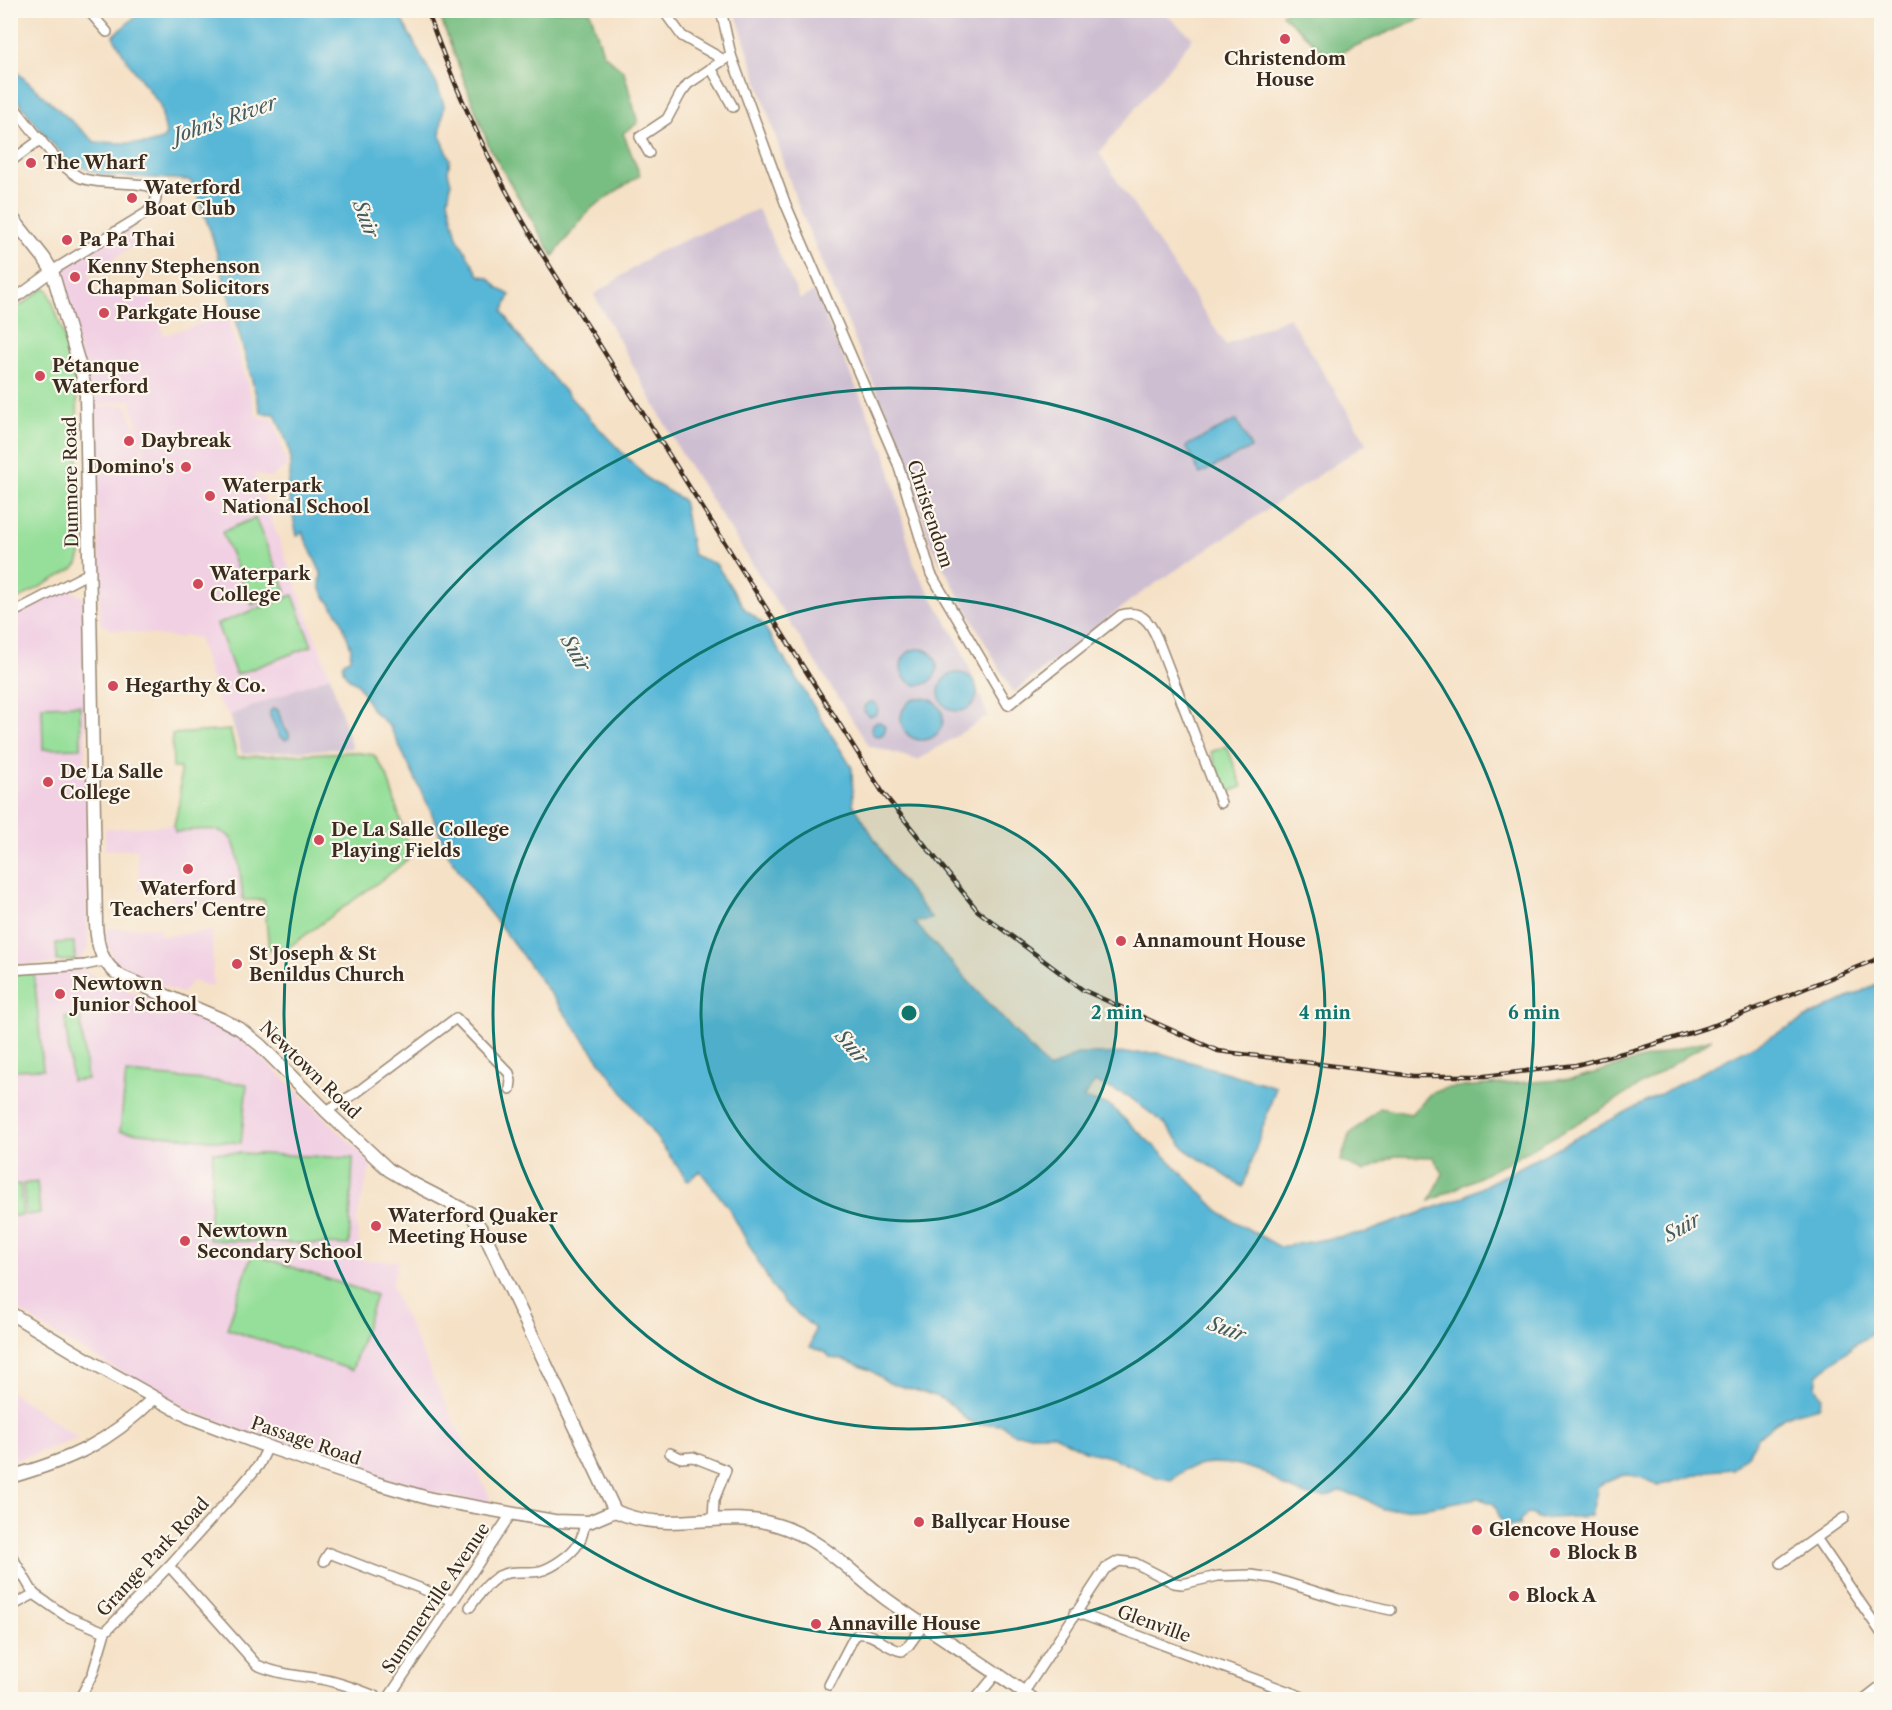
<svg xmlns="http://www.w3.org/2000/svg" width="1892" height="1710" font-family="'Libre Caslon Text',serif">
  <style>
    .built { fill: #f1d0e3 }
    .industrial { fill: #cebed1 }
    .green { fill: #96df9a; stroke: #68845c; stroke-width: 1.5 }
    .forest { fill: #78be82; stroke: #5a7450; stroke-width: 1.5 }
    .water { fill: #58b7d7; stroke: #4a707a; stroke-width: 1.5 }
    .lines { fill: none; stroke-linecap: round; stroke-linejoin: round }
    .minor-casing { stroke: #988672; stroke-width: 12 }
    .major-casing { stroke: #988672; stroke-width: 15 }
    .minor { stroke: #fff; stroke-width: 9 }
    .major { stroke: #fff; stroke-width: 12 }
    .rail-casing { stroke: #3b2a1e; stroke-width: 4.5 }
    .rail { stroke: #fbf7ec; stroke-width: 2; stroke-dasharray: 7; stroke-linecap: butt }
    .ring { fill: none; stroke: #0f766e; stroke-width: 3 }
    .poi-dot { fill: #d1495b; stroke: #fbf7ec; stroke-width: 2 }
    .labels { text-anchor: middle; stroke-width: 4.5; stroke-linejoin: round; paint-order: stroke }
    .poi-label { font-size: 18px; font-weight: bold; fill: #3b2a1e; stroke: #fbf7ec; text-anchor: start }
    .street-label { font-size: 18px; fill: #3b2a1e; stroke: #fbf7ec }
    .water-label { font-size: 20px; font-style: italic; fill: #455b5f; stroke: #fbf7ec }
    .centre { fill: #0f766e; stroke: #fbf7ec; stroke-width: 3 }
    .ring-label { font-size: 18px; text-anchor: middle; font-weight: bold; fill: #0f766e; stroke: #fbf7ec; stroke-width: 4.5; stroke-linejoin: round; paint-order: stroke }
  </style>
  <rect width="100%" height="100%" fill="#fbf7ec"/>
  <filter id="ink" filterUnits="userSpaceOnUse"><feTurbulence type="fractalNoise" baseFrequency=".0167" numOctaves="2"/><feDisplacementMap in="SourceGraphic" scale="12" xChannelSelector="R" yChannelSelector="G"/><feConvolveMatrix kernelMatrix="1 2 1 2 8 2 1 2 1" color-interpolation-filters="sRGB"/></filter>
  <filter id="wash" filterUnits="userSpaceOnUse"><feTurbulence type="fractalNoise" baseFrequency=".008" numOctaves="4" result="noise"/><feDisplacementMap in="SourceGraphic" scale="24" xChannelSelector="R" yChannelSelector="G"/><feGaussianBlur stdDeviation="1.35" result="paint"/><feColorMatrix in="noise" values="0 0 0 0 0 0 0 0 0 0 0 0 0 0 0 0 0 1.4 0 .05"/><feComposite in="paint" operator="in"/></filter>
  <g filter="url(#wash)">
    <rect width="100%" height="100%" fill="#f5e1c6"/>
    <g class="built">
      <path d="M129,228l9,16 -49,29 8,26 51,-15 16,51 64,-20 28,100 2,2 15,2 14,45 -1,3 -16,11 -16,-5 76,203 -100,39 -12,-13 -20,-64 -12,-3 -7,3 -68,-9 -11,-5 -1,-97 -5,-61 50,-8 -1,-14 -3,-9 2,21 -49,9 -1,-56 31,-5 6,5v5l11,21 -10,-35 -38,6 -33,-136z"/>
      <path d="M69,588l14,10 5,349 -7,12 -35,5 -35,1v-347z"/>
      <path d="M174,825l1,7 27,-2 17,1 9,3 7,11 8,55 -70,8 -2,-20 -32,2 -2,-41 -32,1v-21z"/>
      <path d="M159,927l1,9 52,-5 1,56 -21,-6 -10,12 -55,-21 -14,-14 -8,-17 -2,-12z"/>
      <path d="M84,969l16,10 138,55 133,129 -15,59 6,38 36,1 -6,24 5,15 96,204 -74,-14 -163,-54 -64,-25 -130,-72 -51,-34 -1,-235 33,-1 -9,-97z"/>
      <path d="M10,1392l6,3 62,43 -67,24z"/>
    </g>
    <g class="industrial">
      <path d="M735,11h427l31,27 -94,115 127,192 63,-28 78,126 -236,157 -118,93 -82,-148 -26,-87 -109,-258z"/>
      <path d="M758,209l42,90 14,-7 71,160 30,116 45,77 28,71 -70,44 -49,-14 -188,-293 -87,-158 61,-42z"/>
      <path d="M330,676l22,72 -110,6 -12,-39z"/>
    </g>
    <g class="green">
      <path d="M44,288l4,2c13,34 24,72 29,108l3,160 -2,6 -5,5 -62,34v-290z"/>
      <path d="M255,518l31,73 -34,14 -30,-73z"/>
      <path d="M293,595l19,51 -76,29 -19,-51z"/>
      <path d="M80,705l1,43 -38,1 -1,-43z"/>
      <path d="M230,730l7,27 115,-5 22,3 13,20 24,81 -16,14 -113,82 -13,-3 -5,-49h-21c-2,-15 -3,-59 -17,-66 -14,-8 -36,-3 -51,-2l-1,-7 6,-26v-31h-7l-1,-34z"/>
      <path d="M1227,746l15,41 -16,6 -15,-41z"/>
      <path d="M74,942l1,18 -18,1 -1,-18z"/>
      <path d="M34,972l9,97 -32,1 -1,-97z"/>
      <path d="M80,1016l7,63 -15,2 -7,-64z"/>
      <path d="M126,1073l121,11 -6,59 -121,-12z"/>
      <path d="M213,1152l140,6 -4,87 -140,-5z"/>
      <path d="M37,1182l3,31 -14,2 -3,-31z"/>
      <path d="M20,1184l3,31 -12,1v-31z"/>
      <path d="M252,1254l124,41 -24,75 -125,-41z"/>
    </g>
    <g class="forest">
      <path d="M1287,10h136l4,6 -98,41 -47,-43z"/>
      <path d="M438,11h31l1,6 11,-6h109l13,42 21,19 14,51 -15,10 17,42 -50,34 -37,47 -63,-107z"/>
      <path d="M1712,1039c-90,60 -184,116 -282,162l13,-28 -10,-16 -38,-1 -31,15 -23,-10 8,-26 31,-27 31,6 19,-20 16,-6 127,-9z"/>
    </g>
    <g class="water">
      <path d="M142,11h255l40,74 7,20 -4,30 10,24 -2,13 3,11 -3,17 9,37 22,38 10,3 9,10 12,7 -7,17 19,28 36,44 49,53 42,43 34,20 10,55 23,9 29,45 17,14 90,145 1,36 44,71 35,44 -18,3 135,147 28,-15 83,-1 116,34 -33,100 -57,-37 -21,-26 -37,-28 -33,-14 -12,16 26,7 58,53 56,57 57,32 87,-15 92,-33 349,-182 73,-35v346l-24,15 -39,31 -2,12 6,11 -3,10 -31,8 -12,7 -17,14 -11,18 -16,15 -23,2 -51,15c-24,-14 -36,-15 -60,0l-7,30 -55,3 -2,-4 -7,-1 -7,6v5l-16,2 -10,-23 -16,-6 -50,9 -45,3 -17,-11 -26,-8 -15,6 -17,-1 -23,-9 -21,-15 -29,-8 -25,-1 -24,6 -15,11 -15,-3 -43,-19 -28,-7 -32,-17h-38l-13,-9 -13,-1 -10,1 -12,-5 -15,-15 -16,-9 -47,-13 -19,-13 -26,-10 -13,-2 -6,-6 -15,-5 5,-18 -31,-27 -11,-14 -45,-81 -28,-36 -12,10 -183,-249 -32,-40 -25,-38 -18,-45 -40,-82 -18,-17 -15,-27 -9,-5 -5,-8v-7l7,-5 1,-10 -11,-31 -16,-22 -4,-8 1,-14 -19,-41 -5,4 -10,-48 3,-12 1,-16 -3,-15 -13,-31 -14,-1 -48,-174 -18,-52 -6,-7 -88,-5 -32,-14 -24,-25 -34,-44v-25l84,75 53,2 14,-4 4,-6 -6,-29 -32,-43 -15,-26z"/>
      <path d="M1237,420l14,28 -51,26 -14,-28z"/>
      <circle cx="919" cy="667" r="18"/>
      <circle cx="958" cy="692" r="19"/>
      <circle cx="922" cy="719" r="21"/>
      <circle cx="871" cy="709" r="7"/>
      <path d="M274,708l4,2c3,9 3,16 11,23v5l-3,2 -6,-3 -10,-21v-5z"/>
      <circle cx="878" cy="729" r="7"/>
    </g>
  </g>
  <g filter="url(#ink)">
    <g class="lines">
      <g class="minor-casing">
        <g id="minor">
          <path d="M88,10l19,22"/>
          <path d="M663,10l19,26 42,24"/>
          <path d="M721,10l10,45 55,150 112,259 33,110 77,131 113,-90c20,-6 29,7 36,23l64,165"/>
          <path d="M711,68l22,39"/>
          <path d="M10,102c16,19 52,71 74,77 21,6 44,2 65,7 12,8 7,20 -3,27l-91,56 -45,33"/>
          <path d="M649,153l-9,-16 27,-18 14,-26 7,-9 43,-29"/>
          <path d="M10,162l31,-23"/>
          <path d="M10,614l81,-42"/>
          <path d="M10,970l75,-5 19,-4"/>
          <path d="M326,1111l30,-18 100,-75 53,55 2,8 -1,8"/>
          <path d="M670,1453l11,5 12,-1 33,13 -12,30 -1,20"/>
          <path d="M1816,1538l66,96"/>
          <path d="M10,1553l24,41"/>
          <path d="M324,1561l5,-8 124,48"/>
          <path d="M1781,1563l63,-45"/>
          <path d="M169,1566l88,99c21,9 41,11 64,14 22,4 42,12 63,21"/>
          <path d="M10,1607l24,-13 32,22 39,16"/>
          <path d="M470,1607c8,-11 17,-24 29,-31 13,-7 27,-2 41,-5 12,-3 31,-16 38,-27 5,-6 5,-14 7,-22"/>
          <path d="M1075,1612l236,88"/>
          <path d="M829,1685l25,-48 4,-3c16,-3 28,15 44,17l7,-6 15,-21"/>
          <path d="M1024,1692l81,-123 14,-8 16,2 39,20 8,1 36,-8 33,-1 21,3 67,21 52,11"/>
          <path d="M79,1700l14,-27 12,-41 64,-66 73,-81 17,-20 9,-18"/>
          <path d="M387,1700l124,-186"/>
          <path d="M975,1700l22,-27"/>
          <path d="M1864,1700l18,-14"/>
        </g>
      </g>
      <g class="major-casing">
        <g id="major">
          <path d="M10,215l34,43 8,13 30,103 4,21 10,529c1,23 6,41 26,53l101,43 17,9 20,16 66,66 63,59 15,9 66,34 14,20 131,278"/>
          <path d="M10,1313l83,50 96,54 79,30 104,35 59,17 123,22 35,1 26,-11"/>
          <path d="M10,1477c62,-18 97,-33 144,-79"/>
          <path d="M615,1511c52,25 108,-3 162,14 44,13 73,47 109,74 48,35 100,65 148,101"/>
        </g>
      </g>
      <use href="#minor" class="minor"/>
      <use href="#major" class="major"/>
      <g class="rail-casing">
        <path id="rail" d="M427,10c29,84 67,163 112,239l344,544 95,118 105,79 135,61 195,25h72l91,-11 66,-17 73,-23 167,-68"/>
      </g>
      <use href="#rail" class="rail"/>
    </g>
  </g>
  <circle cx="909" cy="1013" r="208" fill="#0f766e" fill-opacity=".12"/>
  <g class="ring">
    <circle cx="909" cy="1013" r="208"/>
    <circle cx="909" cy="1013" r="416"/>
    <circle cx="909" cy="1013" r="625"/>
  </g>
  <g class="poi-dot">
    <circle cx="1285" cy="39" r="6"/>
    <circle cx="31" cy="163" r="6"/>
    <circle cx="132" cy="198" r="6"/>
    <circle cx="67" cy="240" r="6"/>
    <circle cx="75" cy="277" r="6"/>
    <circle cx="104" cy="313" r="6"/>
    <circle cx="40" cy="376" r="6"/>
    <circle cx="129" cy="441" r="6"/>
    <circle cx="186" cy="467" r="6"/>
    <circle cx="210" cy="496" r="6"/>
    <circle cx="198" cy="584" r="6"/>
    <circle cx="113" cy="686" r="6"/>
    <circle cx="48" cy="782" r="6"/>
    <circle cx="319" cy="840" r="6"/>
    <circle cx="188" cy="869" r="6"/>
    <circle cx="1121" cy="941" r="6"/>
    <circle cx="237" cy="964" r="6"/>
    <circle cx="60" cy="994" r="6"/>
    <circle cx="376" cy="1226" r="6"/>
    <circle cx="185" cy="1241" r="6"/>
    <circle cx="919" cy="1522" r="6"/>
    <circle cx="1477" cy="1530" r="6"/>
    <circle cx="1555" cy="1553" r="6"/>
    <circle cx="1514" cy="1596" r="6"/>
    <circle cx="816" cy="1624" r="6"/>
  </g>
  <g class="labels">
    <g class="poi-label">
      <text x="1285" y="65" text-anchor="middle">Christendom<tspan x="1285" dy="21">House</tspan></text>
      <text x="43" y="169">The Wharf</text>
      <text x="144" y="194">Waterford<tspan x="144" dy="21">Boat Club</tspan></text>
      <text x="79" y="246">Pa Pa Thai</text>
      <text x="87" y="273">Kenny Stephenson<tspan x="87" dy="21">Chapman Solicitors</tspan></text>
      <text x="116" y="319">Parkgate House</text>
      <text x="52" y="372">Pétanque<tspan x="52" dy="21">Waterford</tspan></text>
      <text x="141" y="447">Daybreak</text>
      <text x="174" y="473" text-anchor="end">Domino's</text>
      <text x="222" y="492">Waterpark<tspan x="222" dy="21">National School</tspan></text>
      <text x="210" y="580">Waterpark<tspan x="210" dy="21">College</tspan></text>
      <text x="125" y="692">Hegarthy &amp; Co.</text>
      <text x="60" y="778">De La Salle<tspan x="60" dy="21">College</tspan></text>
      <text x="331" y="836">De La Salle College<tspan x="331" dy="21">Playing Fields</tspan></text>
      <text x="188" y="895" text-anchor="middle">Waterford<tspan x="188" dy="21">Teachers' Centre</tspan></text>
      <text x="1133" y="947">Annamount House</text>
      <text x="249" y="960">St Joseph &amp; St<tspan x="249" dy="21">Benildus Church</tspan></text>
      <text x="72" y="990">Newtown<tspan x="72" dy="21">Junior School</tspan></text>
      <text x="388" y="1222">Waterford Quaker<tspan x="388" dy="21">Meeting House</tspan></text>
      <text x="197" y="1237">Newtown<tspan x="197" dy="21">Secondary School</tspan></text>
      <text x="931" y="1528">Ballycar House</text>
      <text x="1489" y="1536">Glencove House</text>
      <text x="1567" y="1559">Block B</text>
      <text x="1526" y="1602">Block A</text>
      <text x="828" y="1630">Annaville House</text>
    </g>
    <g class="street-label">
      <text transform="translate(71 482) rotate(-91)" y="6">Dunmore Road</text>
      <text transform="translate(930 514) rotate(72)" y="6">Christendom</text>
      <text transform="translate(310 1070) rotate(44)" y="6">Newtown Road</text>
      <text transform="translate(306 1441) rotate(19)" y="6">Passage Road</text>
      <text transform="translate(153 1557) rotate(-47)" y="6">Grange Park Road</text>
      <text transform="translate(436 1598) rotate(-56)" y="6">Summerville Avenue</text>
      <text transform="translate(1154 1624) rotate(20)" y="6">Glenville</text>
    </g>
    <g class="water-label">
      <text transform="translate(225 119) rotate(-19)" y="7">John's River</text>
      <text transform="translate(366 219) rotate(69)" y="7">Suir</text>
      <text transform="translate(576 653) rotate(60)" y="7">Suir</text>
      <text transform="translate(852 1047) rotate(49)" y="7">Suir</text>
      <text transform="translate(1682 1227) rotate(-29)" y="7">Suir</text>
      <text transform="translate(1227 1329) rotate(20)" y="7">Suir</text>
    </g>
  </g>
  <circle cx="909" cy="1013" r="9" class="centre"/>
  <g class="ring-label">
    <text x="1117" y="1019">2 min</text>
    <text x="1325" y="1019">4 min</text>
    <text x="1534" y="1019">6 min</text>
  </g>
  <rect width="1892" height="1710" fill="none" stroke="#fbf7ec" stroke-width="36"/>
</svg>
